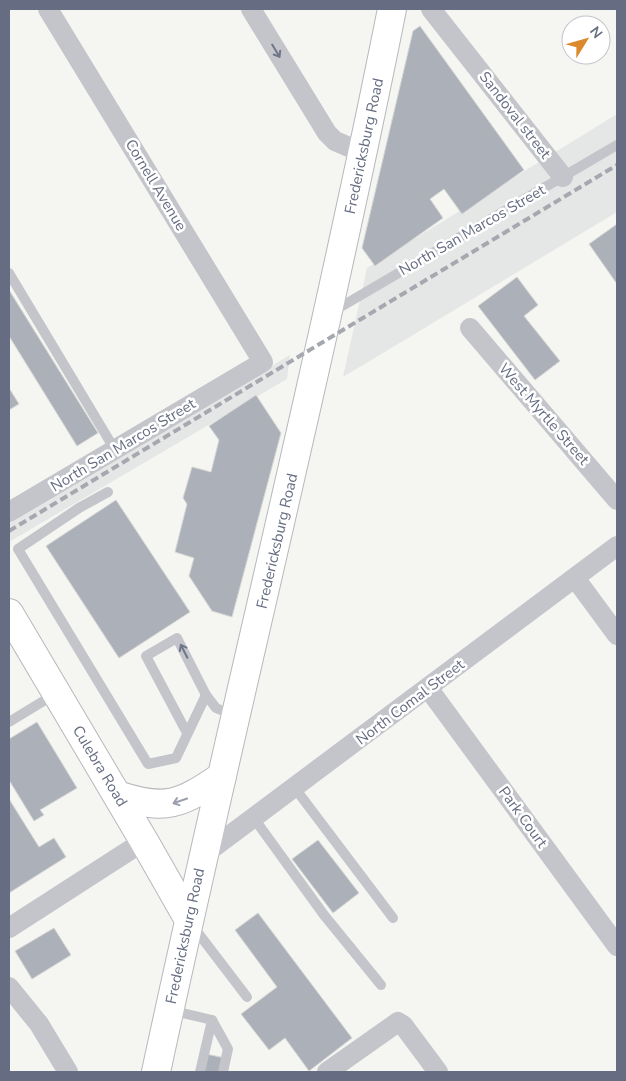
<svg xmlns="http://www.w3.org/2000/svg" width="626" height="1081" font-family="'Nunito Sans',sans-serif">
  <style>
    .built { fill: #e5e6e6 }
    .building { fill: #acb0b8; stroke: #d6d7d5 }
    .lines { fill: none; stroke-linecap: round; stroke-linejoin: round }
    .primary-casing { stroke: #b7b8bd; stroke-width: 30 }
    .lane { stroke: #c4c5ca; stroke-width: 10 }
    .street { stroke: #c4c5ca; stroke-width: 20 }
    .primary { stroke: #fff; stroke-width: 28 }
    .rail { stroke: #a6a8b0; stroke-width: 4; stroke-dasharray: 8 4; stroke-linecap: butt }
    .oneway { stroke: #6f7689 }
    .oneway2 { stroke: #9ca0ae }
    .labels { text-anchor: middle; stroke-width: 5; stroke-linejoin: round; paint-order: stroke }
    .street-label { font-size: 15px; fill: #666d82; stroke: #fff }
  </style>
  <rect width="100%" height="100%" fill="#f5f6f2"/>
  <g class="built">
    <path d="M617,114v98l-274,165 24,-109z"/>
    <path d="M290,355l-3,24 -278,163v-21z"/>
  </g>
  <g class="building">
    <path d="M420,26l104,144 -62,44 -18,-25 -14,10 13,19 -68,48 -13,-18 51,-217z"/>
    <path d="M617,224v60l-28,-40z"/>
    <path d="M517,277l21,28 -14,11 36,45 -25,19 -57,-74z"/>
    <path d="M9,290l89,143 -21,13 -68,-110z"/>
    <path d="M9,388l10,16 -10,6z"/>
    <path d="M256,395l25,38 -49,184 -20,-6 -23,-35 5,-18 -19,-6 12,-48 -4,-6 9,-31 19,5 8,-32 -10,-14z"/>
    <path d="M116,500l74,112 -71,46 -73,-112z"/>
    <path d="M37,722l40,66 -37,22 4,5 -10,6 -25,-41v-41z"/>
    <path d="M9,799l30,48 15,-9 12,19 -57,36z"/>
    <path d="M318,840l41,53 -26,20 -41,-54z"/>
    <path d="M258,913l94,125 -43,33 -24,-33 -16,12 -28,-36 36,-27 -42,-57z"/>
    <path d="M54,928l17,27 -39,24 -17,-28z"/>
    <path d="M206,1054l19,4 -3,14h-20z"/>
  </g>
  <g class="lines">
    <g class="primary-casing">
      <g id="primary">
        <path d="M9,613l135,228 45,79"/>
        <path d="M117,795c49,16 63,10 105,-19"/>
        <path d="M156,1072c76,-355 165,-707 236,-1063"/>
      </g>
    </g>
    <g class="lane">
      <path d="M9,273l106,177"/>
      <path d="M332,312l285,-167"/>
      <path d="M108,492l-29,16 -61,41 130,215 28,-6 30,-63"/>
      <path d="M9,722l46,-28"/>
      <path d="M187,733l-41,-77 31,-18 29,57 10,13 19,8"/>
      <path d="M294,787l99,131"/>
      <path d="M253,817l71,98 57,70"/>
      <path d="M192,925l55,72"/>
      <path d="M170,1010l42,10 16,29 -5,23"/>
      <path d="M200,1072l12,-52"/>
    </g>
    <g class="street">
      <path d="M251,9l76,124 8,8 28,12"/>
      <path d="M431,9l132,168"/>
      <path d="M470,328l147,172"/>
      <path d="M9,512l254,-150 -215,-353"/>
      <path d="M575,578l42,57"/>
      <path d="M428,688l189,258"/>
      <path d="M202,856l415,-310"/>
      <path d="M9,928l135,-87"/>
      <path d="M9,987l30,37 29,48"/>
      <path d="M327,1072l71,-50 5,3 35,47"/>
    </g>
    <use href="#primary" class="primary"/>
    <path class="rail" d="M9,531l608,-366"/>
  </g>
  <defs><path id="oneway-shaft" d="M-6 0H5M1.5-3L5.5 0L1.5 3" fill="none" stroke-width="1.6" stroke-linecap="round" stroke-linejoin="round" transform="scale(1.25)"/></defs>
  <g class="oneway">
    <use href="#oneway-shaft" transform="translate(276 51) rotate(59)"/>
    <use href="#oneway-shaft" transform="translate(184 651) rotate(-117)"/>
  </g>
  <use class="oneway2" href="#oneway-shaft" transform="translate(180 801) rotate(161)"/>
  <g class="labels">
    <g class="street-label">
      <text transform="translate(515 115) rotate(52)" y="5">Sandoval street</text>
      <text transform="translate(364 146) rotate(-78)" y="5">Fredericksburg Road</text>
      <text transform="translate(156 185) rotate(59)" y="5">Cornell Avenue</text>
      <text transform="translate(472 230) rotate(-30)" y="5">North San Marcos Street</text>
      <text transform="translate(544 414) rotate(49)" y="5">West Myrtle Street</text>
      <text transform="translate(123 445) rotate(-31)" y="5">North San Marcos Street</text>
      <text transform="translate(277 541) rotate(-77)" y="5">Fredericksburg Road</text>
      <text transform="translate(410 702) rotate(-37)" y="5">North Comal Street</text>
      <text transform="translate(100 766) rotate(59)" y="5">Culebra Road</text>
      <text transform="translate(523 817) rotate(54)" y="5">Park Court</text>
      <text transform="translate(185 936) rotate(-78)" y="5">Fredericksburg Road</text>
    </g>
  </g>
  <rect width="626" height="1081" fill="none" stroke="#666d82" stroke-width="20"/>
  <g transform="translate(586 40) rotate(53)"><circle r="24" fill="#ffffff" stroke="#c2c5cd"/>
  <path d="M0-4L9 19L0 12L-9 19Z" fill="#dc892c"/>
  <text y="-8" font-size="14" font-weight="bold" text-anchor="middle" fill="#666d82">N</text>
  </g>
</svg>
